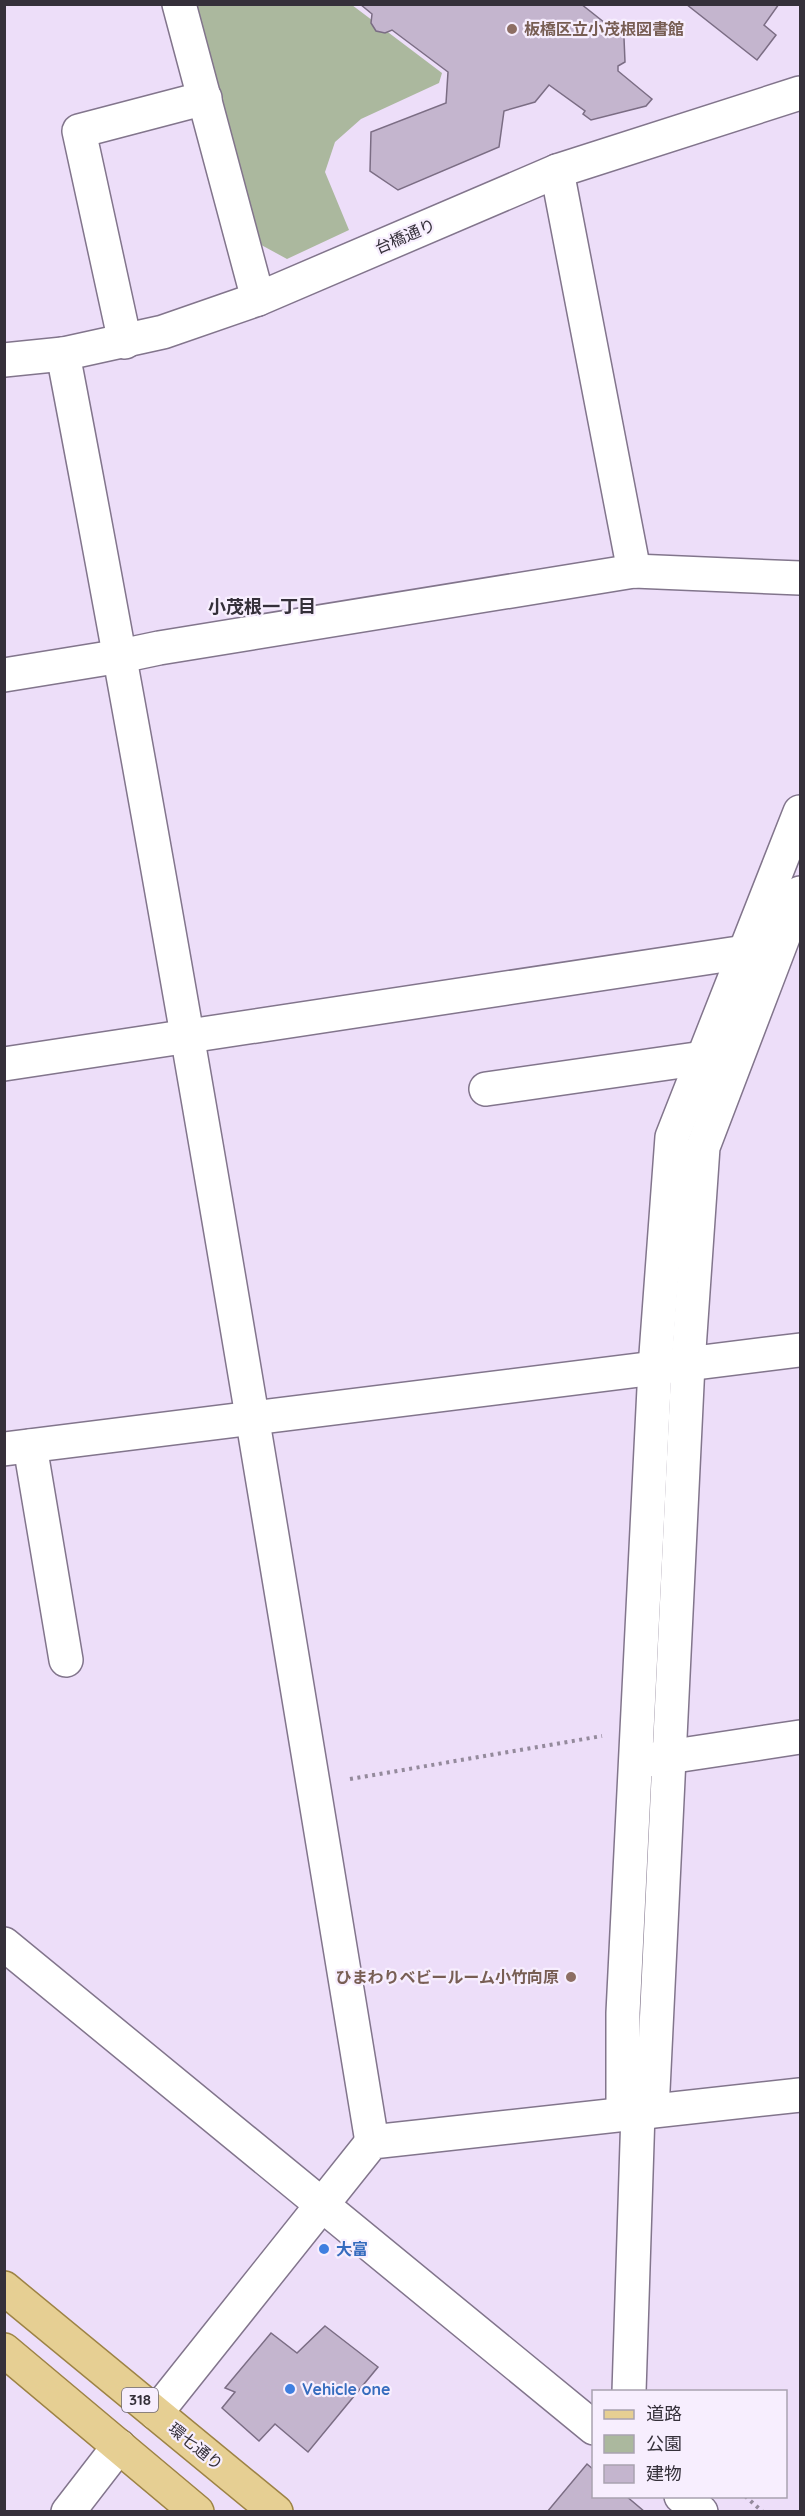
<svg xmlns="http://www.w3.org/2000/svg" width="805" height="2516" font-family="Quicksand,'Noto Sans JP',sans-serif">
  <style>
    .green { fill: #abb89e }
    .building { fill: #c4b5ce; stroke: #7b6d84; stroke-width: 1.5 }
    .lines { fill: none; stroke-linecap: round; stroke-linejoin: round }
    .minor-casing { stroke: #82758c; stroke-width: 36 }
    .major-casing { stroke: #9d8345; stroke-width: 36 }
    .path { stroke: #948a9c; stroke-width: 4; stroke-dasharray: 3 4.5; stroke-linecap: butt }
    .minor { stroke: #fff; stroke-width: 33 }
    .major { stroke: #e6cf93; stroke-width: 33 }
    .education-dot { fill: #8d6e63; stroke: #f7eefe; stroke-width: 2 }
    .shop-dot { fill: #3f7fe0; stroke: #f7eefe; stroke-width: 2 }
    .labels { text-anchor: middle; stroke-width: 4.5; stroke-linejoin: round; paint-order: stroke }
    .shield { fill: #f7eefe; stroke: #6f6975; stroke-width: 1.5 }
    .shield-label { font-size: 15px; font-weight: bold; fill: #35303a }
    .education-label { font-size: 16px; font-weight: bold; fill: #785e54; stroke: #f7eefe; text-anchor: start }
    .street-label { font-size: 16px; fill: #35303a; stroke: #f7eefe }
    .shop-label { font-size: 16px; font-weight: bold; fill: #366cbe; stroke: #f7eefe; text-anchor: start }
    .neighbourhood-label { font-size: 18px; font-weight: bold; fill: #35303a; stroke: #f7eefe }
  </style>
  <rect width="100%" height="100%" fill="#eddef9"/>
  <path class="green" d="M194,5h158l90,68 -3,10 -78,36 -26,23 -10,30 24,58 -62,29 -33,-18z"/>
  <g class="building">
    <path d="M360,4h221l43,34 1,24 -7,4v5l34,28 -6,7 -55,14 -8,-6 2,-3 -36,-26 -14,17 -31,9 -5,36 -101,43 -28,-19 1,-39 75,-29 2,-31 -56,-42 -7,3 -9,-2 -5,-8 1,-9z"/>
    <path d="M686,4h93l-15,21 12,10 -19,25z"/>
    <path d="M325,2326l53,41 -70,85 -33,-28 -16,17 -37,-33 13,-16 -10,-4 46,-55 26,20z"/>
    <path d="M587,2464l7,6v26h32l19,16h-98z"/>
  </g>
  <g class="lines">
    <g class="minor-casing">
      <g id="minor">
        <path d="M179,4l79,295"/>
        <path d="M557,171l77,400"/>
        <path d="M125,342l-46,-211 126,-33"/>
        <path d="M63,354c114,594 211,1191 309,1788"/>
        <path d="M4,360l59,-6 100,-22 95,-33 299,-128 243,-78"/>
        <path d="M4,675l117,-19 38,-8 475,-77 166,7"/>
        <path d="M4,1064l741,-112 17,-5"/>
        <path d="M486,1089l217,-31"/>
        <path d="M30,1446l36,214"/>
        <path d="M4,1449l796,-99"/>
        <path d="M648,1760l152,-23"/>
        <path d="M4,1944l590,484"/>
        <path d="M652,2111l36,-747 15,-217 97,-254"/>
        <path d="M623,2114v-101l32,-645 17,-231 128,-325"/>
        <path d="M629,2392l9,-280"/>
        <path d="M156,2413l216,-271 428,-47"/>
        <path d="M681,2496l20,16"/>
        <path d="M68,2512l51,-66"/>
      </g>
    </g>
    <g class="major-casing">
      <g id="major">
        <path d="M4,2288l272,224"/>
        <path d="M4,2350l193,162"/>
      </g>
    </g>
    <g class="path">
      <path d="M350,1779l252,-43"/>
      <path d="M745,2496l18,16"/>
    </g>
    <use href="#minor" class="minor"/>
    <use href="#major" class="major"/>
  </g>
  <g class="education-dot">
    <circle cx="512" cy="29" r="6"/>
    <circle cx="571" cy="1977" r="6"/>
  </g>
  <g class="shop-dot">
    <circle cx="324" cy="2249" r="6"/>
    <circle cx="290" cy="2389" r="6"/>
  </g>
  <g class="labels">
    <rect class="shield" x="122" y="2388" width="36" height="24" rx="4.5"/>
    <g class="shield-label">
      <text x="140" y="2405">318</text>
    </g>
    <g class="education-label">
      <text x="524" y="35">板橋区立小茂根図書館</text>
      <text x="559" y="1983" text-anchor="end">ひまわりベビールーム小竹向原</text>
    </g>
    <g class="street-label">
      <text transform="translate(405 236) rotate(-23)" y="6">台橋通り</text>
      <text transform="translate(196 2446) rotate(39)" y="6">環七通り</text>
    </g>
    <g class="shop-label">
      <text x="336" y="2255">大富</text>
      <text x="302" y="2395">Vehicle one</text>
    </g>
    <g class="neighbourhood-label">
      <text x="262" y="613">小茂根一丁目</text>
    </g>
  </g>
  <rect width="805" height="2516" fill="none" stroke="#35303a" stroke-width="12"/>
  <rect x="592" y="2390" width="195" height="108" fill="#f7eefe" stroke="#a9a2b0" stroke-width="1.5"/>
  <rect x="604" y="2410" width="30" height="9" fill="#e6cf93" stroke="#a9a2b0" stroke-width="1.5"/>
  <text x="646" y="2420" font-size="18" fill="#35303a">道路</text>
  <rect x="604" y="2435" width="30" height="18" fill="#abb89e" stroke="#a9a2b0" stroke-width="1.5"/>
  <text x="646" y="2450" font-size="18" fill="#35303a">公園</text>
  <rect x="604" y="2465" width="30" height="18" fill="#c4b5ce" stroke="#a9a2b0" stroke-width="1.5"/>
  <text x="646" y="2480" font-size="18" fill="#35303a">建物</text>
</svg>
